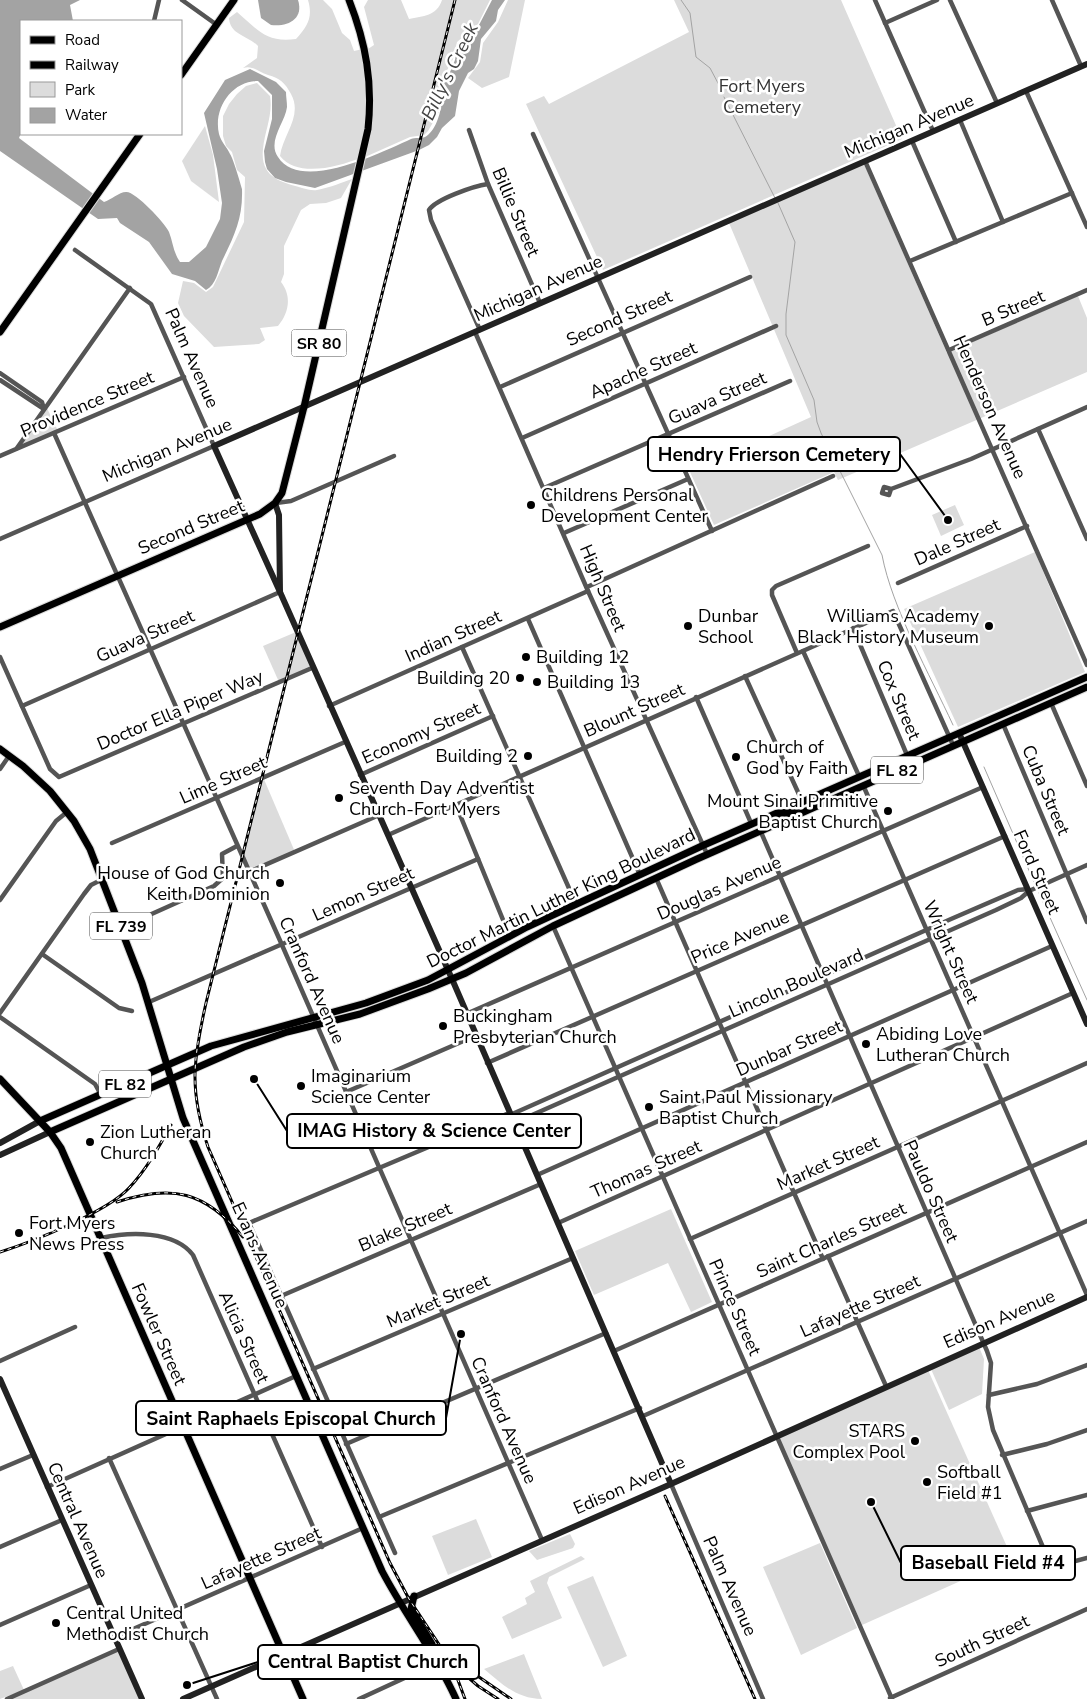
<svg xmlns="http://www.w3.org/2000/svg" width="1087" height="1699" font-family="'Nunito Sans',sans-serif">
  <style>
    .green { fill: #dcdcdc }
    .water { fill: #a3a3a3 }
    .lines { fill: none; stroke-linecap: round; stroke-linejoin: round }
    .stream { stroke: #a3a3a3; stroke-width: 1 }
    .primary-casing { stroke: #dbdbdb; stroke-width: 9 }
    .street { stroke: #555; stroke-width: 4.5 }
    .secondary { stroke: #222; stroke-width: 6 }
    .primary { stroke: #000; stroke-width: 7 }
    .rail-casing { stroke: #000; stroke-width: 3 }
    .rail { stroke: #fff; stroke-width: 1; stroke-dasharray: 4; stroke-linecap: butt }
    .poi-dot { fill: #000; stroke: #fff; stroke-width: 2 }
    .labels { text-anchor: middle; stroke-width: 5; stroke-linejoin: round; paint-order: stroke }
    .shield { fill: #fff; stroke: #4c4c4c; stroke-width: 1 }
    .shield-label { font-size: 16px; font-weight: bold; fill: #000 }
    .park-label { font-size: 18px; fill: #333; stroke: #fff }
    .street-label { font-size: 18px; fill: #000; stroke: #fff }
    .poi-label { font-size: 18px; fill: #000; stroke: #fff; text-anchor: start }
    .water-label { font-size: 19px; font-style: italic; fill: #444; stroke: #fff }
    .leader { fill: none; stroke: #000; stroke-width: 2 }
    .callout-dot { fill: #000; stroke: #fff; stroke-width: 2 }
    .callout { fill: #fff; stroke: #000; stroke-width: 2 }
    .callout-label { font-size: 19px; text-anchor: middle; font-weight: bold; fill: #000 }
  </style>
  <rect width="100%" height="100%" fill="#fff"/>
  <g class="green">
    <path d="M308,0h15l9,9 10,24 8,7 4,11 9,-2 5,60 -8,49c-22,9 -63,20 -80,-2 3,-22 23,-40 11,-62 -6,-11 -11,-16 -23,-19 -10,-3 -15,-10 -25,-7l14,-10 1,-12c-11,-11 -28,-11 -29,-28l8,-6c21,18 29,31 59,27 12,-13 17,-22 12,-39z"/>
    <path d="M368,0h33l8,19c14,-3 28,-3 33,-19h48l-12,24 -21,18 -4,17 -11,21v18l-4,5 1,9 -11,19 -4,4 -14,2 -45,20 8,-61 -5,-47 6,-4 -10,-38z"/>
    <path d="M508,0h17l-16,77 -27,11 -14,-10 12,-16 3,-19 15,-21z"/>
    <path d="M674,0h167l61,139 -299,131 -77,-166 18,-8 5,8 140,-72z"/>
    <path d="M257,83l13,13c3,19 -5,34 -7,53 -3,28 17,33 39,39 5,1 10,3 15,2 12,-2 26,-8 35,-11l-11,19 -15,5 -16,1 -9,6 -17,36v28l-3,8c11,14 8,31 -3,44l-18,2 5,12 -6,4 -45,3 -30,-31 -6,-13 5,-22 11,2 12,9 7,-5 31,-65 1,-45 -8,-7 -5,-18 -6,-6 -3,-10v-20l6,-12 8,-10 9,-8z"/>
    <path d="M205,126l8,29 6,47 -28,-21 -9,-20z"/>
    <path d="M864,164l83,189 131,-57 9,22v54l-249,108 -4,-8 -120,53 -24,-53 121,-55 -82,-194z"/>
    <path d="M46,406l12,25 -42,18z"/>
    <path d="M955,505l9,20 -23,11 -9,-21z"/>
    <path d="M1035,552l50,120 -127,55 -54,-118z"/>
    <path d="M296,632l16,36 -33,14 -16,-36z"/>
    <path d="M263,777l32,75 -46,20 -7,-15z"/>
    <path d="M671,1209l41,93 -21,10 -23,-49 -74,32 -19,-44z"/>
    <path d="M979,1347l5,12 -2,35 -33,16 -18,-41z"/>
    <path d="M928,1370l84,188 -150,67 -84,-188z"/>
    <path d="M476,1519l16,38 -44,18 -16,-39z"/>
    <path d="M570,1534l5,10 -2,4 -36,12 -8,-9z"/>
    <path d="M820,1543l37,85 -56,27 -38,-88z"/>
    <path d="M581,1556l4,3 -36,18 -2,6 15,35 -50,21 -10,-22 25,-13 -2,-6 10,-6 -5,-11z"/>
    <path d="M593,1576l34,80 -24,11 -36,-80z"/>
    <path d="M118,1651l23,48h-131z"/>
    <path d="M524,1654l18,45c-25,0 -40,-15 -58,-30z"/>
    <path d="M13,1666l11,24 -24,9v-28z"/>
  </g>
  <g class="water">
    <path d="M0,0h80l-10,5 3,16h-52v112l-2,5 85,64c7,-2 15,-10 22,-10 9,-1 39,31 43,40 4,10 4,20 11,30h9l17,-15 14,-28 2,-16 -5,-34 -13,-56 21,-33 25,-11 26,13 10,10c0,5 1,10 1,15 -2,16 -20,34 -9,50 23,36 104,-5 133,-18 4,-2 10,0 14,-2 10,-5 16,-24 16,-33l3,-5v-19l4,-3 7,-17 3,-17 21,-18 13,-25h13l-7,10 -2,11 -15,18 -3,22 -4,8 -6,4 -9,18 -4,25 -13,12 -5,9 -8,8 -10,5 -104,38 -29,-6 -11,-4 -8,-9 -2,-7 -1,-11 8,-32v-24l-14,-14c-26,0 -45,27 -39,53 2,8 8,13 11,20 3,4 11,31 12,35 1,30 -8,47 -20,72 -4,10 -6,24 -16,29l-11,-9 -23,-7 -23,-32 -29,-19 -3,-5 -19,1 -98,-68z"/>
    <path d="M258,0h40c6,19 -10,27 -27,25l-10,-7z"/>
  </g>
  <g class="lines">
    <g class="stream">
      <path d="M681,0l9,13 6,44 14,11 9,17"/>
      <path d="M724,97l51,101"/>
      <path d="M778,203l17,39 -9,72v21l28,65 3,22 4,11 61,122c10,53 48,120 71,170"/>
      <path d="M984,767l50,115"/>
      <path d="M1039,893l48,107"/>
    </g>
    <g class="primary-casing">
      <g id="primary">
        <path d="M181,75l53,-75"/>
        <path d="M0,332l140,-198"/>
        <path d="M0,627l260,-113 15,-11 7,-10 22,-86 64,-278c5,-46 -2,-86 -19,-129"/>
        <path d="M0,749l23,17 27,25 24,30 16,28 52,134 41,135 199,453c23,44 54,83 74,128"/>
        <path d="M775,821l23,-14"/>
        <path d="M0,1079l50,53 11,16 242,551"/>
        <path d="M40,1121l171,-75 155,-43 62,-23 99,-53 177,-82 383,-168"/>
        <path d="M50,1132l194,-85 43,-15 73,-18 68,-25 38,-16 87,-47 144,-67 390,-172"/>
        <path d="M414,1596l-3,13 21,35 2,10"/>
      </g>
    </g>
    <g class="street">
      <path d="M182,0l35,25"/>
      <path d="M875,0l58,131"/>
      <path d="M950,0l47,103"/>
      <path d="M1052,0l29,66"/>
      <path d="M154,21l5,-21"/>
      <path d="M885,23l52,-23"/>
      <path d="M1026,91l61,136"/>
      <path d="M960,120l43,102"/>
      <path d="M469,130l19,54 52,119"/>
      <path d="M533,134l179,397"/>
      <path d="M912,141l44,101"/>
      <path d="M865,161l222,504"/>
      <path d="M910,261l162,-68"/>
      <path d="M480,330l-49,-110 -2,-10c7,-11 45,-24 59,-26"/>
      <path d="M475,332l113,259 119,263"/>
      <path d="M949,350l138,-60"/>
      <path d="M0,373l42,29 2,7"/>
      <path d="M0,380l44,29"/>
      <path d="M500,387l250,-110"/>
      <path d="M1038,429l49,110"/>
      <path d="M54,433l228,512 260,595"/>
      <path d="M522,438l254,-112"/>
      <path d="M17,448l113,-160"/>
      <path d="M0,456l184,-79"/>
      <path d="M544,488l246,-107"/>
      <path d="M891,489l-2,6 -7,-2 2,-6 7,2 80,-30 116,-52"/>
      <path d="M276,503l15,-2 103,-45"/>
      <path d="M564,533l124,-54"/>
      <path d="M0,539l214,-93 -63,-142 -76,-54"/>
      <path d="M898,583l129,-57"/>
      <path d="M587,587l246,-111"/>
      <path d="M528,619l112,256"/>
      <path d="M853,628l54,127"/>
      <path d="M462,647l114,257"/>
      <path d="M803,651l56,125"/>
      <path d="M797,653l-25,-58v-5l4,-4 92,-40"/>
      <path d="M0,657l50,112 9,8 253,-109"/>
      <path d="M745,676l57,125"/>
      <path d="M696,697l55,126"/>
      <path d="M1051,703l36,83"/>
      <path d="M22,706l258,-114"/>
      <path d="M329,706l259,-115"/>
      <path d="M1003,724l84,198"/>
      <path d="M0,769l9,-13"/>
      <path d="M360,775l133,-59"/>
      <path d="M863,785l224,510"/>
      <path d="M456,805l54,132"/>
      <path d="M760,830l227,521 4,12 -3,44 5,23 55,129 5,8 34,-9"/>
      <path d="M388,835l505,-224 60,134"/>
      <path d="M112,843l233,-101"/>
      <path d="M249,872l128,-56"/>
      <path d="M656,878l167,381"/>
      <path d="M0,900l56,-79 11,-9"/>
      <path d="M136,921l78,-35 9,-8 -1,-24 15,-8"/>
      <path d="M553,926l339,773"/>
      <path d="M42,954l77,54 13,3"/>
      <path d="M149,1002l329,-143"/>
      <path d="M0,1013l84,-119 7,-9 12,-6"/>
      <path d="M466,1014l517,-227"/>
      <path d="M0,1017l95,67 6,11"/>
      <path d="M487,1063l518,-227"/>
      <path d="M346,1092l129,-56"/>
      <path d="M510,1115l441,-196 67,-29 10,-1"/>
      <path d="M514,1123l482,-213 25,-12 8,-7 58,-26"/>
      <path d="M537,1175l515,-229"/>
      <path d="M558,1223l515,-230"/>
      <path d="M101,1238c28,-6 73,-8 92,17l129,292"/>
      <path d="M690,1239l397,-176"/>
      <path d="M828,1256l58,130"/>
      <path d="M281,1296l260,-112"/>
      <path d="M614,1351l473,-209"/>
      <path d="M0,1361l75,-34"/>
      <path d="M313,1369l260,-111"/>
      <path d="M989,1395l48,-11 50,-19"/>
      <path d="M643,1416l444,-195"/>
      <path d="M346,1444l260,-111"/>
      <path d="M1002,1455l45,-11 40,-14"/>
      <path d="M109,1458l108,241"/>
      <path d="M0,1469l33,-14"/>
      <path d="M671,1484l92,215"/>
      <path d="M47,1487l249,-111"/>
      <path d="M1027,1511l60,-16"/>
      <path d="M379,1517l261,-109"/>
      <path d="M0,1547l62,-27"/>
      <path d="M395,1553l-146,-330 260,-110"/>
      <path d="M0,1625l91,-40"/>
      <path d="M115,1637l248,-109"/>
      <path d="M890,1698l197,-89"/>
      <path d="M7,1699l112,-50"/>
      <path d="M359,1699l78,-36"/>
    </g>
    <g class="secondary">
      <path d="M275,503l4,12 1,77 172,387 219,505"/>
      <path d="M280,592l-66,-146 873,-382"/>
      <path d="M959,733l128,291"/>
      <path d="M0,1143l40,-22"/>
      <path d="M0,1155l50,-23"/>
      <path d="M0,1379l142,320"/>
      <path d="M183,1699l488,-215 416,-187"/>
    </g>
    <use href="#primary" class="primary"/>
    <g class="rail-casing">
      <g id="rail">
        <path d="M455,0l-249,1003c-13,58 -17,86 2,144l182,416 19,36 43,65 13,35"/>
        <path d="M117,1202c55,-18 88,-11 126,35"/>
        <path d="M0,1252c32,-10 107,-40 129,-64 17,-18 30,-41 42,-63"/>
        <path d="M665,1496l90,203"/>
        <path d="M447,1647l32,30 32,22"/>
        <path d="M455,1666l23,20 20,13"/>
      </g>
    </g>
    <use href="#rail" class="rail"/>
  </g>
  <g class="poi-dot">
    <circle cx="531" cy="505" r="5"/>
    <circle cx="688" cy="626" r="5"/>
    <circle cx="989" cy="626" r="5"/>
    <circle cx="526" cy="657" r="5"/>
    <circle cx="520" cy="678" r="5"/>
    <circle cx="537" cy="682" r="5"/>
    <circle cx="528" cy="756" r="5"/>
    <circle cx="736" cy="757" r="5"/>
    <circle cx="339" cy="798" r="5"/>
    <circle cx="888" cy="811" r="5"/>
    <circle cx="280" cy="883" r="5"/>
    <circle cx="443" cy="1026" r="5"/>
    <circle cx="866" cy="1044" r="5"/>
    <circle cx="301" cy="1086" r="5"/>
    <circle cx="649" cy="1107" r="5"/>
    <circle cx="90" cy="1142" r="5"/>
    <circle cx="19" cy="1233" r="5"/>
    <circle cx="915" cy="1441" r="5"/>
    <circle cx="927" cy="1482" r="5"/>
    <circle cx="56" cy="1623" r="5"/>
  </g>
  <g class="labels">
    <g class="shield">
      <rect x="291.5" y="329.5" width="55" height="27" rx="4"/>
      <rect x="871" y="756.5" width="52" height="27" rx="4"/>
      <rect x="90" y="912.5" width="62" height="27" rx="4"/>
      <rect x="99" y="1070.5" width="52" height="27" rx="4"/>
    </g>
    <g class="shield-label">
      <text x="319" y="349">SR 80</text>
      <text x="897" y="776">FL 82</text>
      <text x="121" y="932">FL 739</text>
      <text x="125" y="1090">FL 82</text>
    </g>
    <g class="park-label">
      <text x="762" y="92">Fort Myers<tspan x="762" dy="21">Cemetery</tspan></text>
    </g>
    <g class="street-label">
      <text transform="translate(909 126) rotate(-23)" y="6">Michigan Avenue</text>
      <text transform="translate(516 212) rotate(67)" y="6">Billie Street</text>
      <text transform="translate(538 288) rotate(-24)" y="6">Michigan Avenue</text>
      <text transform="translate(1013 308) rotate(-23)" y="6">B Street</text>
      <text transform="translate(619 318) rotate(-24)" y="6">Second Street</text>
      <text transform="translate(192 358) rotate(66)" y="6">Palm Avenue</text>
      <text transform="translate(643 370) rotate(-24)" y="6">Apache Street</text>
      <text transform="translate(717 398) rotate(-24)" y="6">Guava Street</text>
      <text transform="translate(87 404) rotate(-23)" y="6">Providence Street</text>
      <text transform="translate(990 407) rotate(66)" y="6">Henderson Avenue</text>
      <text transform="translate(167 450) rotate(-23)" y="6">Michigan Avenue</text>
      <text transform="translate(191 527) rotate(-23)" y="6">Second Street</text>
      <text transform="translate(957 542) rotate(-24)" y="6">Dale Street</text>
      <text transform="translate(603 588) rotate(67)" y="6">High Street</text>
      <text transform="translate(145 636) rotate(-24)" y="6">Guava Street</text>
      <text transform="translate(453 636) rotate(-24)" y="6">Indian Street</text>
      <text transform="translate(899 700) rotate(67)" y="6">Cox Street</text>
      <text transform="translate(180 710) rotate(-23)" y="6">Doctor Ella Piper Way</text>
      <text transform="translate(634 710) rotate(-24)" y="6">Blount Street</text>
      <text transform="translate(421 733) rotate(-24)" y="6">Economy Street</text>
      <text transform="translate(223 780) rotate(-24)" y="6">Lime Street</text>
      <text transform="translate(1046 790) rotate(67)" y="6">Cuba Street</text>
      <text transform="translate(1037 872) rotate(66)" y="6">Ford Street</text>
      <text transform="translate(719 888) rotate(-24)" y="6">Douglas Avenue</text>
      <text transform="translate(363 894) rotate(-24)" y="6">Lemon Street</text>
      <text transform="translate(561 898) rotate(-26)" y="6">Doctor Martin Luther King Boulevard</text>
      <text transform="translate(740 937) rotate(-24)" y="6">Price Avenue</text>
      <text transform="translate(951 952) rotate(66)" y="6">Wright Street</text>
      <text transform="translate(312 980) rotate(66)" y="6">Cranford Avenue</text>
      <text transform="translate(796 983) rotate(-24)" y="6">Lincoln Boulevard</text>
      <text transform="translate(789 1048) rotate(-24)" y="6">Dunbar Street</text>
      <text transform="translate(828 1163) rotate(-24)" y="6">Market Street</text>
      <text transform="translate(646 1169) rotate(-24)" y="6">Thomas Street</text>
      <text transform="translate(931 1191) rotate(66)" y="6">Pauldo Street</text>
      <text transform="translate(405 1227) rotate(-23)" y="6">Blake Street</text>
      <text transform="translate(831 1240) rotate(-24)" y="6">Saint Charles Street</text>
      <text transform="translate(260 1255) rotate(66)" y="6">Evans Avenue</text>
      <text transform="translate(438 1301) rotate(-23)" y="6">Market Street</text>
      <text transform="translate(860 1306) rotate(-24)" y="6">Lafayette Street</text>
      <text transform="translate(735 1307) rotate(66)" y="6">Prince Street</text>
      <text transform="translate(999 1319) rotate(-24)" y="6">Edison Avenue</text>
      <text transform="translate(159 1334) rotate(66)" y="6">Fowler Street</text>
      <text transform="translate(244 1337) rotate(66)" y="6">Alicia Street</text>
      <text transform="translate(504 1420) rotate(66)" y="6">Cranford Avenue</text>
      <text transform="translate(629 1485) rotate(-24)" y="6">Edison Avenue</text>
      <text transform="translate(78 1520) rotate(66)" y="6">Central Avenue</text>
      <text transform="translate(261 1558) rotate(-24)" y="6">Lafayette Street</text>
      <text transform="translate(730 1586) rotate(66)" y="6">Palm Avenue</text>
      <text transform="translate(982 1641) rotate(-25)" y="6">South Street</text>
    </g>
    <g class="poi-label">
      <text x="541" y="501">Childrens Personal<tspan x="541" dy="21">Development Center</tspan></text>
      <text x="698" y="622">Dunbar<tspan x="698" dy="21">School</tspan></text>
      <text x="979" y="622" text-anchor="end">Williams Academy<tspan x="979" dy="21">Black History Museum</tspan></text>
      <text x="536" y="663">Building 12</text>
      <text x="510" y="684" text-anchor="end">Building 20</text>
      <text x="547" y="688">Building 13</text>
      <text x="746" y="753">Church of<tspan x="746" dy="21">God by Faith</tspan></text>
      <text x="518" y="762" text-anchor="end">Building 2</text>
      <text x="349" y="794">Seventh Day Adventist<tspan x="349" dy="21">Church-Fort Myers</tspan></text>
      <text x="878" y="807" text-anchor="end">Mount Sinai Primitive<tspan x="878" dy="21">Baptist Church</tspan></text>
      <text x="270" y="879" text-anchor="end">House of God Church<tspan x="270" dy="21">Keith Dominion</tspan></text>
      <text x="453" y="1022">Buckingham<tspan x="453" dy="21">Presbyterian Church</tspan></text>
      <text x="876" y="1040">Abiding Love<tspan x="876" dy="21">Lutheran Church</tspan></text>
      <text x="311" y="1082">Imaginarium<tspan x="311" dy="21">Science Center</tspan></text>
      <text x="659" y="1103">Saint Paul Missionary<tspan x="659" dy="21">Baptist Church</tspan></text>
      <text x="100" y="1138">Zion Lutheran<tspan x="100" dy="21">Church</tspan></text>
      <text x="29" y="1229">Fort Myers<tspan x="29" dy="21">News Press</tspan></text>
      <text x="905" y="1437" text-anchor="end">STARS<tspan x="905" dy="21">Complex Pool</tspan></text>
      <text x="937" y="1478">Softball<tspan x="937" dy="21">Field #1</tspan></text>
      <text x="66" y="1619">Central United<tspan x="66" dy="21">Methodist Church</tspan></text>
    </g>
    <g class="water-label">
      <text transform="translate(449 71) rotate(-64)" y="7">Billy's Creek</text>
    </g>
  </g>
  <path class="leader" d="M948 520L900 454M254 1079L287 1131M461 1334L446 1418M871 1502L901 1563M187 1685L258 1662"/>
  <g class="callout-dot">
    <circle cx="948" cy="520" r="5"/>
    <circle cx="254" cy="1079" r="5"/>
    <circle cx="461" cy="1334" r="5"/>
    <circle cx="871" cy="1502" r="5"/>
    <circle cx="187" cy="1685" r="5"/>
  </g>
  <g class="callout">
    <rect x="648" y="437" width="252" height="34" rx="5"/>
    <rect x="287" y="1114" width="294" height="34" rx="5"/>
    <rect x="136" y="1401" width="310" height="34" rx="5"/>
    <rect x="901" y="1546" width="174" height="34" rx="5"/>
    <rect x="258" y="1645" width="221" height="34" rx="5"/>
  </g>
  <g class="callout-label">
    <text x="774" y="461">Hendry Frierson Cemetery</text>
    <text x="434" y="1137">IMAG History &amp; Science Center</text>
    <text x="291" y="1425">Saint Raphaels Episcopal Church</text>
    <text x="988" y="1569">Baseball Field #4</text>
    <text x="368" y="1668">Central Baptist Church</text>
  </g>
  <rect x="20" y="20" width="162" height="115" fill="#ffffff" stroke="#999999"/>
  <rect x="30" y="36" width="25" height="8" fill="#000000" stroke="#999999"/>
  <text x="65" y="45" font-size="15" fill="#000000">Road</text>
  <rect x="30" y="61" width="25" height="8" fill="#000000" stroke="#999999"/>
  <text x="65" y="70" font-size="15" fill="#000000">Railway</text>
  <rect x="30" y="82" width="25" height="15" fill="#dcdcdc" stroke="#999999"/>
  <text x="65" y="95" font-size="15" fill="#000000">Park</text>
  <rect x="30" y="108" width="25" height="15" fill="#a3a3a3" stroke="#999999"/>
  <text x="65" y="120" font-size="15" fill="#000000">Water</text>
</svg>
